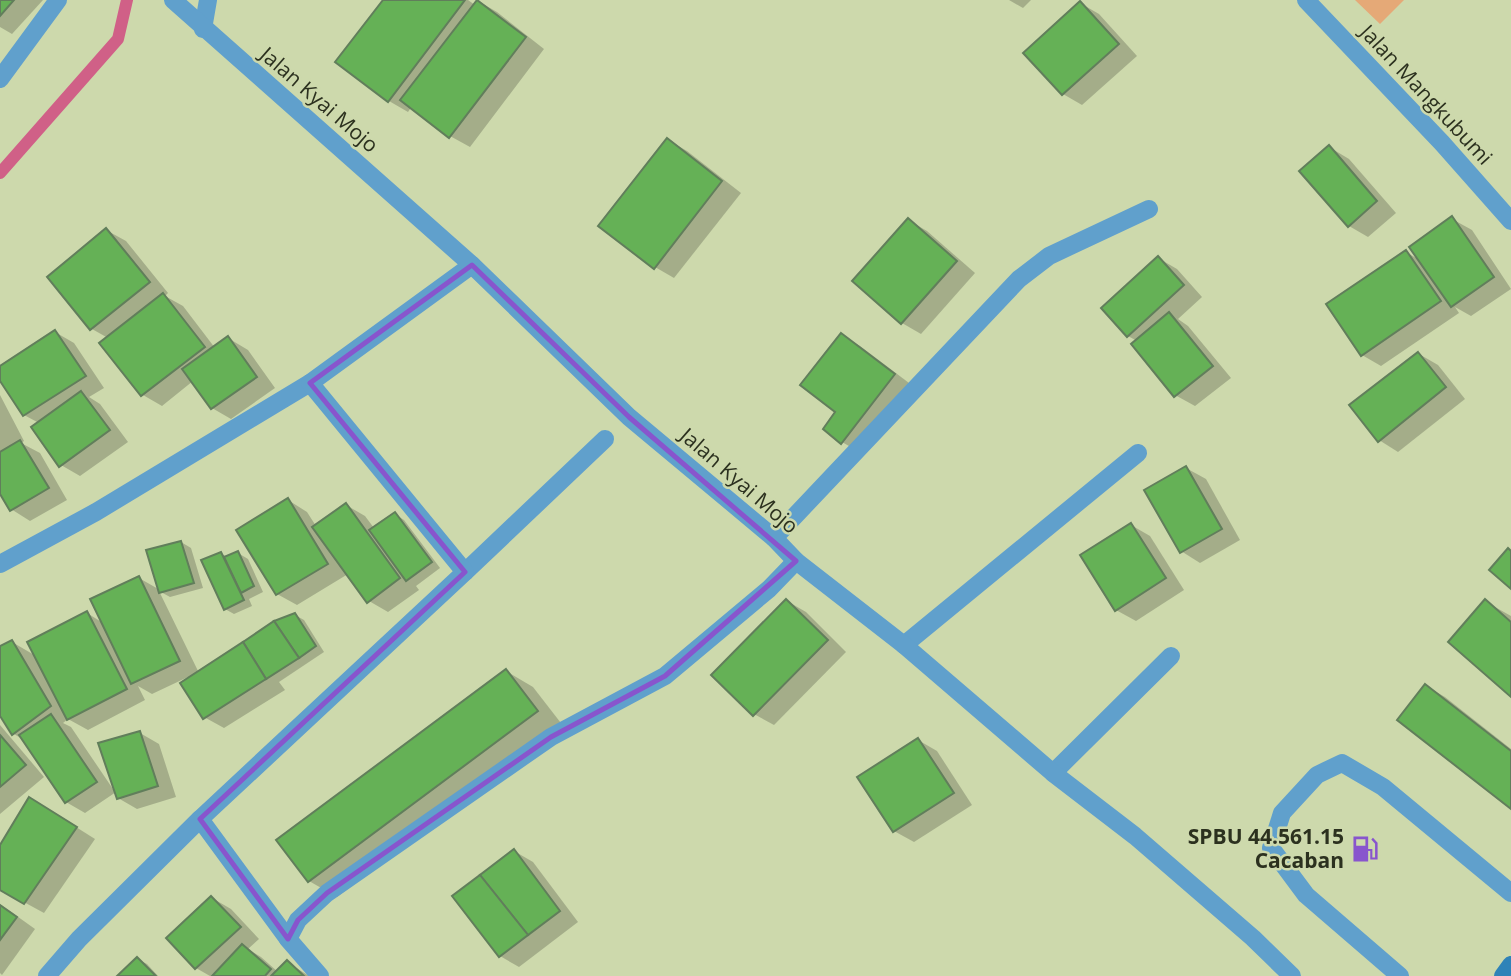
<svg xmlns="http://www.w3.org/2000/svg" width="1511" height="976" font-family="'Open Sans',sans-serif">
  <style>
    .green { fill: #e5a977 }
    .shadow { fill: #0003 }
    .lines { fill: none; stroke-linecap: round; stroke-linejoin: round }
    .stream { stroke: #d06087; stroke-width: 12 }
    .building { fill: #65b156; stroke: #617e5b; stroke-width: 2 }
    .service { stroke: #60a0cc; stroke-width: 18 }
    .minor { stroke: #60a0cc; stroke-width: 18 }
    .tertiary { stroke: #60a0cc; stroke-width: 18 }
    .secondary { stroke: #2f83b8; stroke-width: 18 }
    .marked { fill: none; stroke: #8855cd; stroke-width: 5; stroke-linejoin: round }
    .labels { text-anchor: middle; stroke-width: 5; stroke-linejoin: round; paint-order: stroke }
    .street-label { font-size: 21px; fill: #2c311f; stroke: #cdd9ac }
    .poi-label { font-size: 21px; font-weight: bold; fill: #2c311f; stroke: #cdd9ac; text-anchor: end }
  </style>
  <rect width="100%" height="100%" fill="#cdd9ac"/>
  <path class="green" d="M1355,0h49l-24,24z"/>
  <g class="shadow">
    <path d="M0,0h43l-31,34 -12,-7z"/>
    <path d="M385,0h83l7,5 3,-4 19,11 47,37 -74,98 -20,-11 -38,-30 -4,6 -19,-11z"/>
    <path d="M1009,0h22l-8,8z"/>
    <path d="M1080,3l19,11 38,42 -55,49 -19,-11z"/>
    <path d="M668,140l19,11 54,42 -67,85 -19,-11z"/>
    <path d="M1329,147l20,12 47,54 -28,24 -19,-11z"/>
    <path d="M1452,219l20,11 39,59 -40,27 -16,-9 4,6 -78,53 -19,-11 44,-103 15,9z"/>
    <path d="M908,220l19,11 48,42 -54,61 -19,-11 -47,-42z"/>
    <path d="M106,230l20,11 42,52 -3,3 18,10 32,42 13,-10 20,12 27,38 -44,31 -19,-11 -19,-27 -31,25 -19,-11 -35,-57 -16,-9 -42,-52z"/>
    <path d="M1158,258l19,11 25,28 -24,22 10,7 43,52 -36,28 -20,-11 -38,-54 -9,-5z"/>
    <path d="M55,332l19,11 30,45 -15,9 11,7 28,38 -48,34 -19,-11 -22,-42 -15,-8 -24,-37v-10z"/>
    <path d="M841,335l19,11 53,40 -52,67 -19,-11 -4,-30z"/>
    <path d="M1419,354l19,11 27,34 -67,53 -19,-12z"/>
    <path d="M0,395l24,46 -3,2 19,10 27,47 -37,21 -19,-12 -11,-19z"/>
    <path d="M1186,468l20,11 34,61 -40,23 -19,-12z"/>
    <path d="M288,500l19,12 9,14 30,-21 19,11 9,12 21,-14 9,6 36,48 -24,18 3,4 -31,22 -19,-11 -21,-27 -51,31 -20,-11 -39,-64z"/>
    <path d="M1131,525l19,11 34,54 -48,31 -20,-11z"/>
    <path d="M181,542l10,6 12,40 -33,9 -11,-6 40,82 96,-58 9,5 20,32 -45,30 6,8 -61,38 -20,-11 -16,-40 -36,17 -14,-8 7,14 -57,30 -20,-11 -5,4 8,4 44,65 25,-59 19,11 17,53 -39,12 -19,-11 -2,-6 -31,21 -19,-11 -42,-62 -10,-6 -14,-21v-65l12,-6 24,14 51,-43 16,10 36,-45 21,12z"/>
    <path d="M238,553l10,6 15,33 -14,7 3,7 -18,8 -9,-5 -4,-55 7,3z"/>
    <path d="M787,601l19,11 40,40 -72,73 -20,-11z"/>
    <path d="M1486,602l25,14v79z"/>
    <path d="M506,671l27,16 31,40 -227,170 -28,-16 -31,-40z"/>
    <path d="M1426,686l19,11 66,52v58z"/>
    <path d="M0,725l44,52 -44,37z"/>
    <path d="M918,740l19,11 35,54 -58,37 -20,-11z"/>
    <path d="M49,810l46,29 -51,74 -44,-24v-41z"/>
    <path d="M514,851l19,11 45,60 -59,45 -19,-11z"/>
    <path d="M212,898l19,11 28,30 -11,10 13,8 17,15 9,-10 22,14h-99l-14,-8 -28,-30z"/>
    <path d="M0,904l35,25 -33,46 -2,-2z"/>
    <path d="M137,959l10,5 11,12h-38z"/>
  </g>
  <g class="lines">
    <path class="stream" d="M0,173l118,-134 9,-39"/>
  </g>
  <g class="building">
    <path d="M0,0h14l-14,16z"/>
    <path d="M383,0h82l-77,102 -53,-40z"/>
    <path d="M477,0l49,37 -77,101 -49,-38z"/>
    <path d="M1080,1l39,43 -57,51 -39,-42z"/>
    <path d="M667,138l55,43 -68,88 -56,-43z"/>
    <path d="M1329,145l48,56 -29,26 -49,-56z"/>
    <path d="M1452,216l42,61 -43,30 -42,-60z"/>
    <path d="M908,218l49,43 -56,63 -49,-43z"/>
    <path d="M106,228l44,54 -60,48 -43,-53z"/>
    <path d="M1406,250l35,51 -80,55 -35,-52z"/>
    <path d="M1158,256l26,29 -57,52 -26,-29z"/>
    <path d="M163,293l42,54 -64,49 -42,-53z"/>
    <path d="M1169,312l44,54 -39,31 -43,-53z"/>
    <path d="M55,330l31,46 -63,40 -23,-35v-15z"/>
    <path d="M841,333l54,41 -54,70 -18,-15 12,-17 -35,-27z"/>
    <path d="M228,336l29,41 -46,32 -29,-40z"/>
    <path d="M1418,352l28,35 -68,55 -29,-37z"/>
    <path d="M81,391l29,39 -51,37 -28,-40z"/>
    <path d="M20,440l29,48 -39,23 -10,-17v-42z"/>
    <path d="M1186,466l36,63 -42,24 -36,-63z"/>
    <path d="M288,498l40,66 -52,31 -40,-65z"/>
    <path d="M346,503l54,75 -33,25 -55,-76z"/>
    <path d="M395,512l37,50 -26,19 -37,-51z"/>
    <path d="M1131,523l35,55 -51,33 -35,-56z"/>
    <path d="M181,541l13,42 -35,10 -13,-43z"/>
    <path d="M1508,548l3,3v38l-22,-19z"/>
    <path d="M238,551l16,35 -13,7 -17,-36z"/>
    <path d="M221,552l23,48 -20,10 -23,-50z"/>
    <path d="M139,576l41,85 -49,23 -41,-85z"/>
    <path d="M786,599l42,41 -75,76 -42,-41z"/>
    <path d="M1485,599l26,23v75l-63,-55z"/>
    <path d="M87,611l40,78 -60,31 -40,-78z"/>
    <path d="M295,613l21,33 -17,12 -25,-37z"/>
    <path d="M274,621l25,37 -33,21 -23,-37z"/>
    <path d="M12,640l39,66 -39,29 -12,-19v-70z"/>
    <path d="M243,642l23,37 -63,40 -23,-36z"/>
    <path d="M506,669l32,42 -230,171 -32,-42z"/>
    <path d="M1425,684l86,67v58l-114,-89z"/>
    <path d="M51,714l46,68 -32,21 -46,-68z"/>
    <path d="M140,731l18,55 -41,13 -19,-56z"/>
    <path d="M0,735l26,30 -26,22z"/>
    <path d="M918,738l36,55 -61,39 -36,-55z"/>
    <path d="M29,797l48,30 -53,77 -24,-14v-45z"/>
    <path d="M514,849l46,62 -32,24 -48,-60z"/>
    <path d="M480,875l48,60 -29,22 -47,-61z"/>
    <path d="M211,896l30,31 -46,42 -29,-31z"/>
    <path d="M0,905l17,12 -17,23z"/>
    <path d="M242,944l29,25 -6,7h-53z"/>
    <path d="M137,957l19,19h-39z"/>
    <path d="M287,960l17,16h-33z"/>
  </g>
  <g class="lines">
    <g class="service">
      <path d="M1053,773l118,-117"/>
      <path d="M1400,976l-94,-81 -35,-47 11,-35 35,-38 25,-12 41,24 128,106"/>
    </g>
    <g class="minor">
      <path d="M1306,0l136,143 69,78"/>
      <path d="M203,29l5,-29"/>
      <path d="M774,538l245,-259 30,-23 100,-47"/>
      <path d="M0,564l96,-52 214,-129 162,-118"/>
      <path d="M465,572l140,-133"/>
      <path d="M904,645l234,-192"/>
      <path d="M200,819l88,120"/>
      <path d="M47,976l32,-37 121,-120 265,-247 -155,-189"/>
      <path d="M320,976l-32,-37 10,-19 29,-27 224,-156 114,-61 104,-87 27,-28"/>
    </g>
    <g class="tertiary">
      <path d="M173,0l299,265 157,152 145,121 22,23 108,84 149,128 82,63 118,102 39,38"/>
      <path d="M0,79l58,-79"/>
    </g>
    <path class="secondary" d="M1503,976l8,-11"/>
  </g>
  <path class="marked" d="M472,265l157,152 167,144 -131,115 -114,61 -224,156 -29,27 -10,19 -88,-120 265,-247 -155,-189z"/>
  <defs>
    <g id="fuel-bare" transform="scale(2.1)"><path d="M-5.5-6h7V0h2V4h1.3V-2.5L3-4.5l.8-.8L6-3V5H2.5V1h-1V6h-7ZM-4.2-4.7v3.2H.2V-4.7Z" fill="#8855cd" stroke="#cdd9ac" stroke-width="2.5" paint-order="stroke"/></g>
  </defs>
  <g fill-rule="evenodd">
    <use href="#fuel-bare" x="1365" y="849"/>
  </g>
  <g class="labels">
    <g class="street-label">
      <text transform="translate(1426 95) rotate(47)" y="7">Jalan Mangkubumi</text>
      <text transform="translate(319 100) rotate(41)" y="7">Jalan Kyai Mojo</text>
      <text transform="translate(739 481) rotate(41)" y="7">Jalan Kyai Mojo</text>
    </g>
    <g class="poi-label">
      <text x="1344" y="844">SPBU 44.561.15<tspan x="1344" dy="24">Cacaban</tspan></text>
    </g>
  </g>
</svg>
